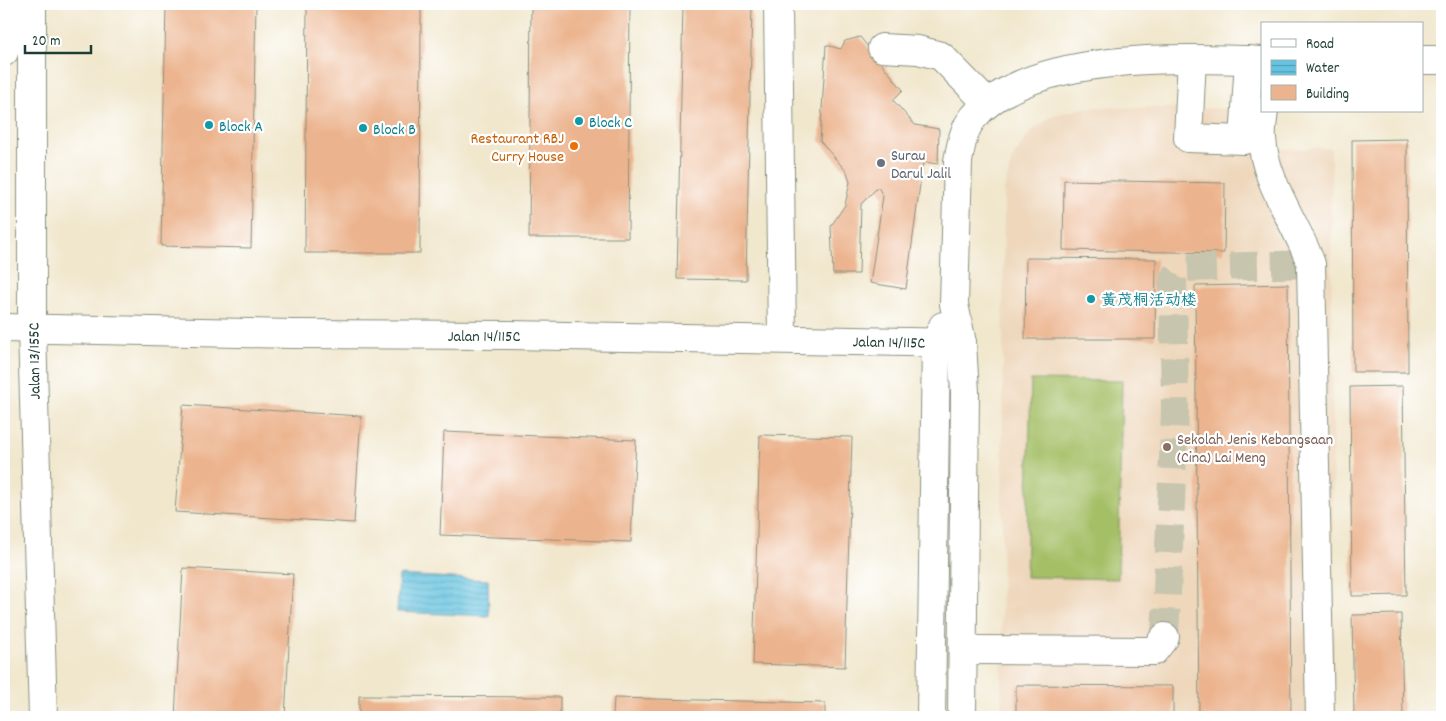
<svg xmlns="http://www.w3.org/2000/svg" width="1446" height="721" font-family="Dekko,'LXGW WenKai TC',sans-serif">
  <style>
    .built { fill: #eed7bb }
    .pitch { fill: #a4bf66; stroke: #627e4d }
    .water { fill: url(#water-rules); stroke: #41808a }
    .building { fill: #ecb48e }
    .lines { fill: none; stroke-linecap: round; stroke-linejoin: round }
    .minor-tunnel { stroke: #c7c5ae; stroke-width: 28; stroke-dasharray: 28 14; stroke-linecap: butt }
    .minor-casing { stroke: #889280; stroke-width: 30 }
    .major-casing { stroke: #889280; stroke-width: 30 }
    .highway-casing { stroke: #889280; stroke-width: 30 }
    .minor { stroke: #fff; stroke-width: 28 }
    .major { stroke: #fff; stroke-width: 28 }
    .highway { stroke: #fff; stroke-width: 28 }
    .culture-dot { fill: #0f9aa8; stroke: #fff; stroke-width: 2 }
    .food-dot { fill: #e8710a; stroke: #fff; stroke-width: 2 }
    .worship-dot { fill: #6b7280; stroke: #fff; stroke-width: 2 }
    .education-dot { fill: #8d6e63; stroke: #fff; stroke-width: 2 }
    .labels { text-anchor: middle; stroke-width: 4.5; stroke-linejoin: round; paint-order: stroke }
    .culture-label { font-size: 16px; fill: #0d838f; stroke: #fff; text-anchor: start }
    .food-label { font-size: 16px; fill: #c56008; stroke: #fff; text-anchor: end }
    .worship-label { font-size: 16px; fill: #5b616d; stroke: #fff; text-anchor: start }
    .street-label { font-size: 16px; fill: #1f3d34; stroke: #fff }
    .education-label { font-size: 16px; fill: #785e54; stroke: #fff; text-anchor: start }
  </style>
  <defs>
    <pattern id="water-rules" width="6" height="5" patternUnits="userSpaceOnUse" patternTransform="scale(1.25)"><rect width="6" height="5" fill="#63c3e1"/><path d="M0 2.5h6" fill="none" stroke="#51a0b7"/></pattern>
  </defs>
  <rect width="100%" height="100%" fill="#fff"/>
  <filter id="ink" filterUnits="userSpaceOnUse"><feTurbulence type="fractalNoise" baseFrequency=".02" numOctaves="2"/><feDisplacementMap in="SourceGraphic" scale="10" xChannelSelector="R" yChannelSelector="G"/><feConvolveMatrix kernelMatrix="1 2 1 2 8 2 1 2 1" color-interpolation-filters="sRGB"/></filter>
  <filter id="wash" filterUnits="userSpaceOnUse"><feTurbulence type="fractalNoise" baseFrequency=".0096" numOctaves="4" result="noise"/><feDisplacementMap in="SourceGraphic" scale="20" xChannelSelector="R" yChannelSelector="G"/><feGaussianBlur stdDeviation="1.12" result="paint"/><feColorMatrix in="noise" values="0 0 0 0 0 0 0 0 0 0 0 0 0 0 0 0 0 1.4 0 .05"/><feComposite in="paint" operator="in"/></filter>
  <g filter="url(#wash)">
    <rect width="100%" height="100%" fill="#f1e7cd"/>
    <path class="built" d="M1086,107l176,2v2h16l-1,38 54,-1 3,569h-333l3,-526 8,-32 18,-26 22,-17z"/>
    <path class="pitch" d="M1031,380l91,1 -4,198 -92,-2z"/>
    <path class="water" d="M399,575l89,5 1,36 -92,-4z"/>
    <g id="blocks">
      <g class="building">
        <path d="M166,4h90l-5,244 -90,-2z"/>
        <path d="M307,4h114l-1,249h-115z"/>
        <path d="M531,4h99l-2,234h-99z"/>
        <path d="M683,4h69l-6,276 -69,-1z"/>
        <path d="M860,37l43,53 -10,10 22,25 24,4 -1,35 -15,-2 -17,127 -36,-6 13,-87 -5,-9 -17,17 -2,70h-26l-2,-48 14,-21 5,-23 -3,-10 -27,-31 6,-96 15,4 4,-8z"/>
        <path d="M1407,139l1,233h-55l-1,-232z"/>
        <path d="M1064,180l161,3 -1,70 -161,-3z"/>
        <path d="M1026,258l130,1 -1,80h-130z"/>
        <path d="M1288,284l3,433h-92l-4,-431z"/>
        <path d="M1403,386l3,209 -54,1 -2,-209z"/>
        <path d="M183,405l178,11 -7,107 -179,-11z"/>
        <path d="M444,432l192,8 -5,102 -191,-7z"/>
        <path d="M760,435l92,2 -7,230 -92,-3z"/>
        <path d="M183,568l110,6 -8,143h-110z"/>
        <path d="M1401,614l2,103h-49l-2,-102z"/>
        <path d="M1016,685l157,1v31h-157z"/>
        <path d="M359,696l201,1v20h-201z"/>
        <path d="M614,698l211,5v14h-212z"/>
      </g>
    </g>
  </g>
  <g filter="url(#ink)">
    <use href="#blocks" fill-opacity="0" stroke="#889280" stroke-width="1"/>
    <g class="lines">
      <path class="minor-tunnel" d="M1165,637l10,-226 -2,-132 10,-11 128,-4"/>
      <g class="minor-casing">
        <g id="minor">
          <path d="M778,4l4,335"/>
          <path d="M882,48l36,2 23,6 46,47"/>
          <path d="M1192,59l-4,79 56,2 5,-80"/>
          <path d="M1422,60h20"/>
          <path d="M1264,111c-1,9 -3,19 -2,27 2,43 35,86 49,126l9,453"/>
          <path d="M4,328l288,6 216,1 454,8"/>
          <path d="M963,650l191,1 11,-14"/>
          <path d="M931,717l5,-376 7,-15"/>
          <path d="M962,717l3,-325 -3,-49 -8,-39 4,-143c3,-15 5,-31 15,-43 54,-66 210,-61 289,-57"/>
        </g>
      </g>
      <g class="major-casing">
        <path id="major" d="M32,4v326l11,387"/>
      </g>
      <g class="highway-casing">
        <path id="highway" d="M4,52l4,-48"/>
      </g>
      <use href="#minor" class="minor"/>
      <use href="#major" class="major"/>
      <use href="#highway" class="highway"/>
    </g>
  </g>
  <g class="culture-dot">
    <circle cx="579" cy="121" r="5"/>
    <circle cx="209" cy="125" r="5"/>
    <circle cx="363" cy="128" r="5"/>
    <circle cx="1091" cy="299" r="5"/>
  </g>
  <circle class="food-dot" cx="574" cy="146" r="5"/>
  <circle class="worship-dot" cx="881" cy="163" r="5"/>
  <circle class="education-dot" cx="1167" cy="447" r="5"/>
  <g class="labels">
    <g class="culture-label">
      <text x="589" y="127">Block C</text>
      <text x="219" y="131">Block A</text>
      <text x="373" y="134">Block B</text>
      <text x="1101" y="305">黄茂桐活动楼</text>
    </g>
    <g class="food-label">
      <text x="564" y="143">Restaurant RBJ<tspan x="564" dy="18">Curry House</tspan></text>
    </g>
    <g class="worship-label">
      <text x="891" y="160">Surau<tspan x="891" dy="18">Darul Jalil</tspan></text>
    </g>
    <g class="street-label">
      <text x="484" y="341">Jalan 14/115C</text>
      <text transform="translate(889 341) rotate(1)" y="6">Jalan 14/115C</text>
      <text transform="translate(33 361) rotate(-91)" y="6">Jalan 13/155C</text>
    </g>
    <g class="education-label">
      <text x="1177" y="444">Sekolah Jenis Kebangsaan<tspan x="1177" dy="18">(Cina) Lai Meng</tspan></text>
    </g>
  </g>
  <rect width="1446" height="721" fill="none" stroke="#fff" stroke-width="20"/>
  <rect x="1261" y="22" width="162" height="90" fill="#ffffff" stroke="#a5b1ae"/>
  <rect x="1271" y="39" width="25" height="8" fill="#ffffff" stroke="#a5b1ae"/>
  <text x="1306" y="48" font-size="15" fill="#1f3d34">Road</text>
  <rect x="1271" y="60" width="25" height="15" fill="url(#water-rules)" stroke="#a5b1ae"/>
  <text x="1306" y="72" font-size="15" fill="#1f3d34">Water</text>
  <rect x="1271" y="85" width="25" height="15" fill="#ecb48e" stroke="#a5b1ae"/>
  <text x="1306" y="98" font-size="15" fill="#1f3d34">Building</text>
  <path d="M25 45v8h66v-8" fill="none" stroke="#1f3d34" stroke-width="2.5"/>
  <text x="32" y="45" font-size="15" fill="#1f3d34" stroke="#ffffff" stroke-width="4" paint-order="stroke">20 m</text>
</svg>
